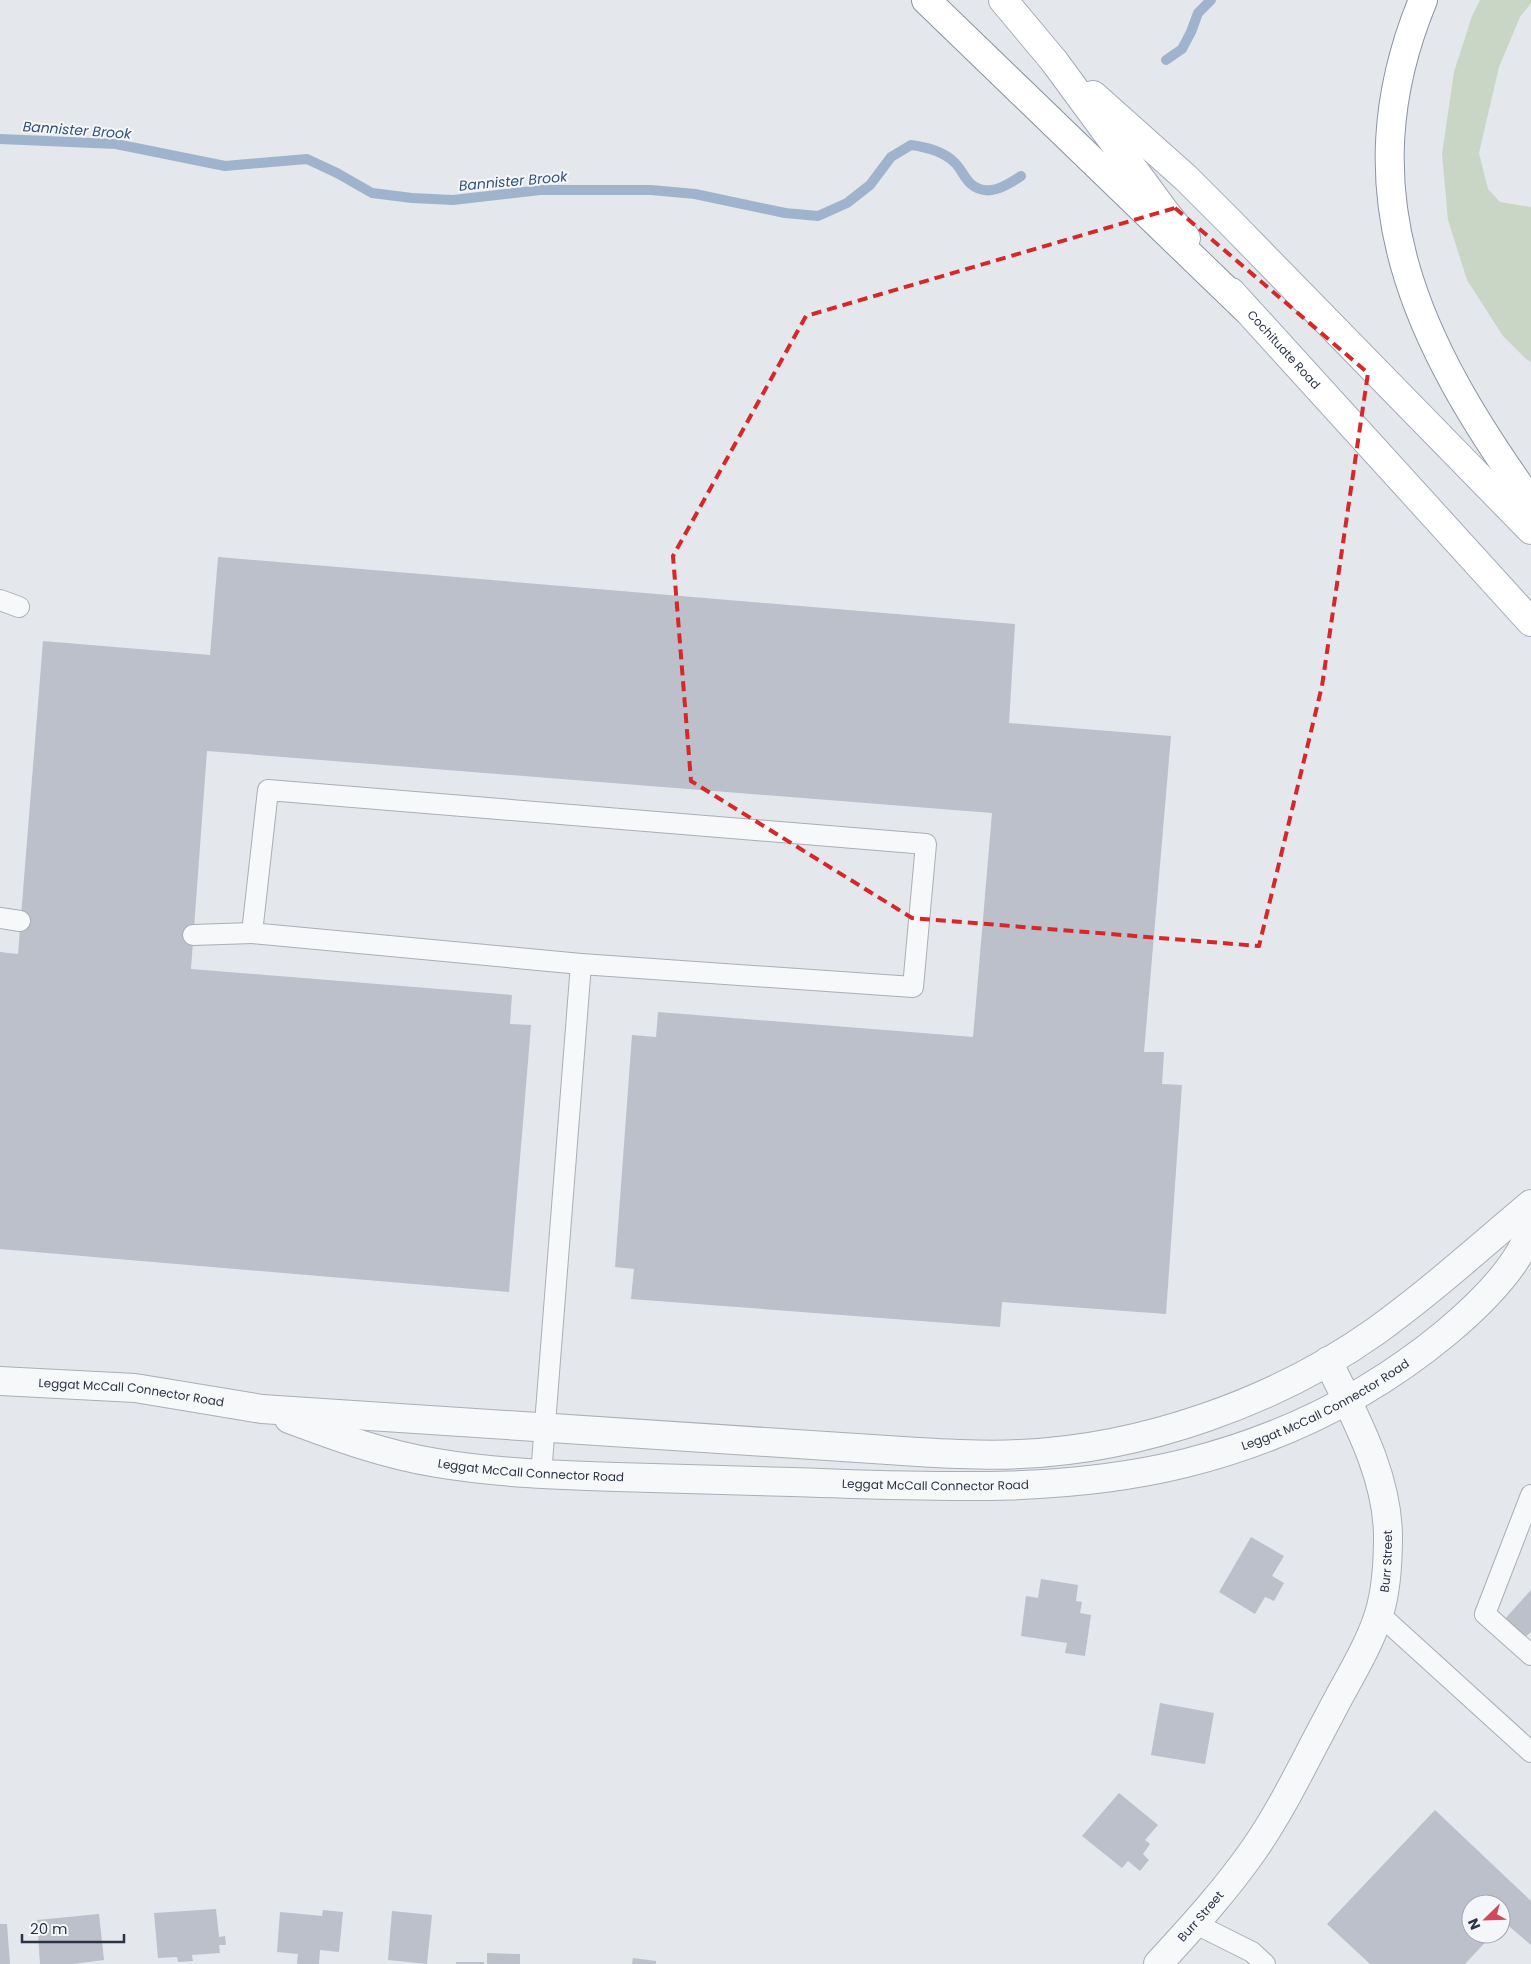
<svg xmlns="http://www.w3.org/2000/svg" width="1531" height="1964" font-family="Poppins,sans-serif">
  <style>
    .green { fill: #c9d6c5 }
    .lines { fill: none; stroke-linecap: round; stroke-linejoin: round }
    .stream { stroke: #9fb4cc; stroke-width: 10 }
    .building { fill: #bbc0ca }
    .service-casing { stroke: #a9aeb7; stroke-width: 22 }
    .minor-casing { stroke: #a9aeb7; stroke-width: 30 }
    .tertiary-casing { stroke: #a9aeb7; stroke-width: 30 }
    .secondary-casing { stroke: #a9aeb7; stroke-width: 30 }
    .primary-casing { stroke: #a3abb8; stroke-width: 30 }
    .motorway-casing { stroke: #8b94a3; stroke-width: 30 }
    .service { stroke: #f7f8fa; stroke-width: 20 }
    .minor { stroke: #f7f8fa; stroke-width: 28 }
    .tertiary { stroke: #f7f8fa; stroke-width: 28 }
    .secondary { stroke: #fff; stroke-width: 28 }
    .primary { stroke: #fff; stroke-width: 28 }
    .motorway { stroke: #fff; stroke-width: 28 }
    .marked { fill: none; stroke: #d62828; stroke-width: 4; stroke-dasharray: 10 6; stroke-linejoin: round }
    .labels { text-anchor: middle; stroke-width: 4; stroke-linejoin: round; paint-order: stroke }
    .street-label { font-size: 12px; fill: #2b3445; stroke: #f4f6f9 }
    .water-label { font-size: 14px; font-style: italic; fill: #34527a; stroke: #f4f6f9 }
  </style>
  <rect width="100%" height="100%" fill="#e4e7ec"/>
  <path class="green" d="M1480,0h51v3l-11,14 -21,50 -20,86 9,36 12,13 31,5v155l-5,-3 -23,-23 -36,-56 -19,-60 -6,-66 12,-82 18,-56z"/>
  <g class="lines">
    <g class="stream">
      <path d="M1166,60l16,-11 9,-17 7,-19 13,-13"/>
      <path d="M0,139l116,5 109,22 82,-7 30,14 35,20 40,5 41,2 87,-10h111l44,4 90,19 33,3 29,-13 23,-18 21,-28 20,-12c15,2 32,6 43,17 7,6 10,16 17,22 16,14 35,2 50,-8"/>
    </g>
  </g>
  <g class="building">
    <path d="M218,557l797,67 -6,99 162,13 -27,316h20l-2,32 20,1 -16,229 -164,-12 -2,25 -369,-28 3,-30 -19,-2 17,-232 24,2 2,-25 315,25 19,-224 -785,-62 -16,218 321,26 -2,29 21,1 -22,267 -509,-43v-297l18,2 25,-313 167,14z"/>
    <path d="M1251,1537l33,19 -12,20 12,7 -10,18 -9,-4 -10,17 -36,-22z"/>
    <path d="M1041,1579l37,6 -2,16 6,1 -2,11 11,2 -6,41 -20,-3 2,-10 -46,-7 5,-40 12,2z"/>
    <path d="M1531,1590v42l-7,6 -21,-17z"/>
    <path d="M1160,1703l54,10 -9,51 -54,-9z"/>
    <path d="M1119,1793l39,32 -13,15 5,4 -7,10 6,6 -9,11 -12,-10 -6,7 -40,-32z"/>
    <path d="M1435,1810l96,91v44l-27,-23 -3,4v-22h-30v30h22l-28,30h-95l-43,-40z"/>
    <path d="M216,1909l3,28 6,-1 1,9h-7l1,8 -28,2 1,6 -15,1 -1,-5 -19,1 -4,-45z"/>
    <path d="M323,1910l20,2 -4,40 -19,-2 -1,14h-22l1,-10 -21,-2 3,-40 42,4z"/>
    <path d="M392,1911l40,4 -5,49 -39,-4z"/>
    <path d="M99,1914l5,46 -31,4h-33l-3,-44z"/>
    <path d="M0,1924h7l3,40h-10z"/>
    <path d="M487,1953l33,1v10h-33z"/>
    <path d="M633,1958l23,3v3h-24z"/>
    <rect x="456" y="1962" width="28" height="2"/>
  </g>
  <g class="lines">
    <g class="service-casing">
      <g id="service">
        <path d="M0,600l19,7"/>
        <path d="M268,790l658,54 -13,143 -332,-23 -329,-31z"/>
        <path d="M0,918l20,3"/>
        <path d="M193,935l59,-2"/>
        <path d="M541,1475l40,-511"/>
        <path d="M1531,1495l-46,119 46,41"/>
        <path d="M1379,1614l152,138"/>
        <path d="M1196,1924l56,28 13,12"/>
      </g>
    </g>
    <g class="minor-casing">
      <g id="minor">
        <path id="s1" d="M1158,1964c34,-37 68,-74 97,-116 29,-42 50,-88 74,-132 16,-32 40,-69 50,-102 8,-25 9,-53 9,-79 -1,-62 -34,-119 -60,-174"/>
      </g>
    </g>
    <g class="tertiary-casing">
      <g id="tertiary">
        <path id="s2" d="M0,1381l135,7 127,21 656,43c34,2 68,4 102,2 122,-5 256,-52 356,-123 54,-39 104,-84 155,-127"/>
        <path id="s3" d="M289,1419c48,18 97,36 148,44 59,10 120,12 180,14 58,2 117,3 175,5 130,4 266,13 394,-19 96,-24 184,-67 261,-131 31,-26 71,-64 84,-103"/>
      </g>
    </g>
    <g class="secondary-casing">
      <path id="secondary" d="M1003,0l51,61"/>
    </g>
    <g class="primary-casing">
      <g id="primary">
        <path d="M1054,61l111,151 21,26"/>
        <path d="M1093,95l93,83 44,44 301,308"/>
        <path id="s4" d="M1231,292l300,330"/>
      </g>
    </g>
    <g class="motorway-casing">
      <g id="motorway">
        <path d="M926,0l320,309"/>
        <path d="M1423,0c-80,194 -5,344 108,502"/>
      </g>
    </g>
    <use href="#service" class="service"/>
    <use href="#minor" class="minor"/>
    <use href="#tertiary" class="tertiary"/>
    <use href="#secondary" class="secondary"/>
    <use href="#primary" class="primary"/>
    <use href="#motorway" class="motorway"/>
  </g>
  <path class="marked" d="M1175,208l193,165 -46,313 -63,260 -347,-28 -221,-137 -18,-225 133,-240z"/>
  <g class="labels">
    <g class="street-label">
      <text dy="4" stroke="none"><textPath href="#s4" startOffset="78">Cochituate Road</textPath></text>
      <text dy="4" stroke="none"><textPath href="#s2" startOffset="132">Leggat McCall Connector Road</textPath></text>
      <text dy="4" stroke="none"><textPath href="#s3" startOffset="1058">Leggat McCall Connector Road</textPath></text>
      <text dy="4" stroke="none"><textPath href="#s3" startOffset="249">Leggat McCall Connector Road</textPath></text>
      <text dy="4" stroke="none"><textPath href="#s3" startOffset="654">Leggat McCall Connector Road</textPath></text>
      <text dy="4" stroke="none"><textPath href="#s1" startOffset="470">Burr Street</textPath></text>
      <text dy="4" stroke="none"><textPath href="#s1" startOffset="64">Burr Street</textPath></text>
    </g>
    <g class="water-label">
      <text transform="translate(77 130) rotate(4)" y="5">Bannister Brook</text>
      <text transform="translate(513 181) rotate(-5)" y="5">Bannister Brook</text>
    </g>
  </g>
  <g transform="translate(1486 1919) rotate(247)"><circle r="24" fill="#f4f6f9" stroke="#a4a8b1"/>
  <path d="M0-4L9 19L0 12L-9 19Z" fill="#d1495b"/>
  <text y="-8" font-size="14" font-weight="bold" text-anchor="middle" fill="#2b3445">N</text>
  </g>
  <path d="M22 1934v8h102v-8" fill="none" stroke="#2b3445" stroke-width="2.5"/>
  <text x="30" y="1934" font-size="15" fill="#2b3445" stroke="#f4f6f9" stroke-width="4" paint-order="stroke">20 m</text>
</svg>
